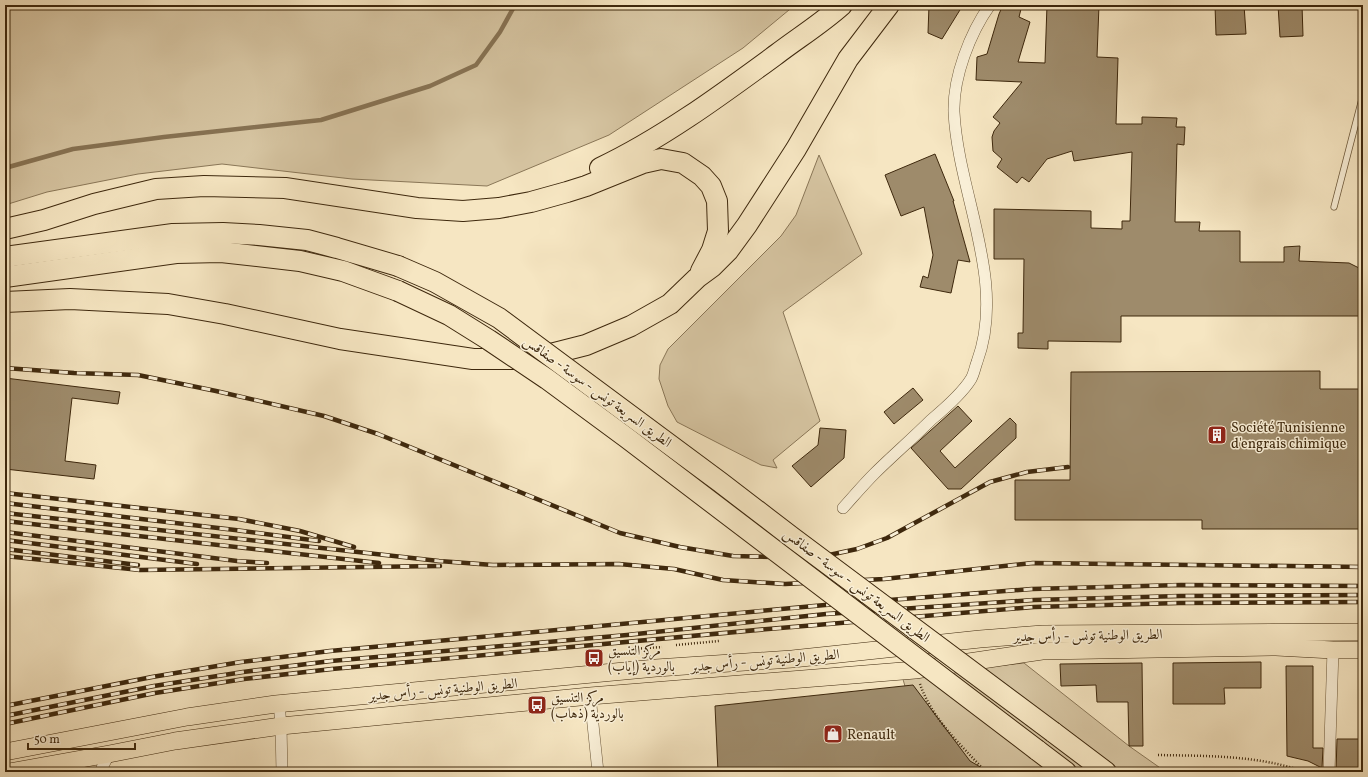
<svg xmlns="http://www.w3.org/2000/svg" width="1368" height="777" font-family="Vollkorn,Amiri,serif">
  <style>
    .green { fill: #d7c6a3; stroke: #8a7758 }
    .lines { fill: none; stroke-linecap: round; stroke-linejoin: round }
    .stream { stroke: #877354; stroke-width: 4.5 }
    .building { fill: #9e8b6b; stroke: #3e280d }
    .lane-casing { stroke: #6c583a; stroke-width: 7 }
    .street-casing { stroke: #6c583a; stroke-width: 12 }
    .primary-casing { stroke: #3e280d; stroke-width: 18 }
    .highway-casing { stroke: #3e280d; stroke-width: 22 }
    .path { stroke: #3e280d; stroke-width: 2.5; stroke-dasharray: 1 2; stroke-linecap: butt }
    .lane { stroke: #f9efd7; stroke-width: 5.5 }
    .street { stroke: #f9efd7; stroke-width: 11 }
    .primary { stroke: #f6e6c2; stroke-width: 17 }
    .highway { stroke: #f6e6c2; stroke-width: 20 }
    .rail-casing { stroke: #3e280d; stroke-width: 4.5 }
    .rail { stroke: #f9efd7; stroke-width: 3; stroke-dasharray: 9; stroke-linecap: butt }
    .highway-bridge-casing { stroke: #3e280d; stroke-width: 22; stroke-linecap: butt }
    .highway-bridge { stroke: #f6e6c2; stroke-width: 20 }
    .labels { text-anchor: middle; stroke-width: 3; stroke-linejoin: round; paint-order: stroke }
    .street-label { font-size: 14px; fill: #3e280d; stroke: #f9efd7 }
    .poi-label { font-size: 14px; fill: #3e280d; stroke: #f9efd7; text-anchor: start }
  </style>
  <rect width="100%" height="100%" fill="#f6e6c2"/>
  <filter id="stains"><feTurbulence type="fractalNoise" baseFrequency=".005" numOctaves="4"/><feColorMatrix values="0 0 0 0 .2 0 0 0 0 .09 0 0 0 0 .02 0 0 0 .5 -.17"/></filter>
  <radialGradient id="worn" r=".72"><stop offset=".6" stop-color="#630" stop-opacity="0"/><stop offset="1" stop-color="#630" stop-opacity=".3"/></radialGradient>
  <g class="green">
    <path d="M5,5h790l-52,43 -134,87 -122,51 -135,-7 -130,-15 -84,10 -91,18 -42,13z"/>
    <path d="M819,155l43,99 -79,58 37,109 -47,39 4,8 -16,-3 -84,-43 -9,-16 -9,-27 1,-14 8,-16 113,-113 15,-21z"/>
    <path d="M1024,663l105,83 37,26h-191l-60,-52 -13,-44z"/>
  </g>
  <g class="lines">
    <path class="stream" d="M5,168l68,-19 91,-12 157,-17 109,-34 46,-21 24,-33 15,-27"/>
  </g>
  <g class="building">
    <path d="M929,5h34l-21,34 -14,-6z"/>
    <path d="M1003,5h19l-3,12 11,5 -12,40 27,1 2,-58h52l-2,52 21,1 -2,66h26v-7l35,1 -1,9h9l-1,18 -7,-1 -2,78h25l-1,9h41v31h44v-15l16,-1 -1,15 50,2 14,7v46h-242v26l-73,-1v8l-30,-1v-15h5l1,-74h-30v-50l97,2v17l31,1v-8h8l2,-69 -58,9 -2,-10 -25,8 -18,23 -7,-5 -5,6 -20,-16 5,-8 -9,-8 -1,-14 2,-6 6,-8 -7,-6 29,-35 -46,-2 1,-23 10,-3 12,-40z"/>
    <path d="M1215,5h29l2,29 -30,1z"/>
    <path d="M1278,5h24l1,31 -23,1z"/>
    <path d="M935,154l19,47h-1l17,61 -12,-2 -7,33 -31,-6 3,-11 5,2 5,-23 -9,-48 -23,9 -16,-41z"/>
    <path d="M1320,371v18h43v140h-161v-9h-187v-40h55l1,-108z"/>
    <path d="M5,378l115,14 -2,12 -46,-6 -7,63 31,4 -2,14 -89,-10z"/>
    <path d="M913,388l10,12 -29,24 -10,-12z"/>
    <path d="M958,406l14,15 -32,30 15,17 55,-50 6,6v14l-55,51h-13l-37,-41z"/>
    <path d="M820,428l26,2 -2,28 -33,29 -19,-21 26,-21z"/>
    <path d="M1261,662v26h-37l1,16h-52v-41z"/>
    <path d="M1142,663l1,83h-14l-1,-44h-31l-1,-17 -35,1 -1,-22z"/>
    <path d="M1286,666h27v82h10l-1,20 -14,-7 -21,-5z"/>
    <path d="M913,685l57,76 19,11h-271l-3,-66z"/>
    <path d="M1337,739h26v33h-27z"/>
  </g>
  <g class="lines">
    <g class="lane-casing">
      <path id="lane" d="M1334,207l29,-112"/>
    </g>
    <g class="street-casing">
      <g id="street">
        <path d="M843,508c10,-11 20,-23 31,-34 18,-18 38,-35 57,-54 12,-10 32,-28 40,-41 3,-5 4,-12 6,-17 30,-81 -19,-168 -23,-250 -1,-35 16,-79 36,-107"/>
        <path d="M590,696l8,76"/>
        <path d="M279,703l2,23 1,46"/>
        <path d="M100,772l9,-18"/>
        <path d="M1329,772l4,-122"/>
      </g>
    </g>
    <g class="primary-casing">
      <g id="primary">
        <path d="M5,752l182,-35 89,-13 380,-36 136,-9 188,-20 63,-5 320,-2"/>
        <path d="M9,772l100,-18 66,-13 106,-15 309,-30 325,-26 127,-19 234,-4 57,3h30"/>
      </g>
    </g>
    <g class="highway-casing">
      <g id="highway">
        <path d="M600,168c63,-30 121,-73 177,-114 21,-16 45,-31 65,-49"/>
        <path d="M5,229l39,-9 50,-16 62,-15 48,-3 81,2 132,20 46,3 36,-3 32,-6 36,-10 19,-6 57,-23 18,-4 22,4 19,13 9,10 6,15 1,30 -6,19 -11,21"/>
        <path d="M5,257l168,-23 50,-1 36,2 48,5 30,8 61,18"/>
        <path d="M5,277l171,-24 45,-1 79,9 43,10 55,20"/>
        <path d="M5,302l65,-3 98,5 57,10 115,25 133,20h58l55,-14 45,-19 39,-22 27,-26 15,-11 16,-16 19,-26 49,-76 52,-90 41,-54"/>
        <path d="M1053,732l53,40"/>
        <path d="M1037,750l29,22"/>
      </g>
    </g>
    <g class="path">
      <path d="M676,645l43,-4"/>
      <path d="M632,649l30,-2"/>
      <path d="M920,684c12,35 41,61 66,88"/>
      <path d="M1158,755c49,1 100,0 147,17"/>
    </g>
    <use href="#lane" class="lane"/>
    <use href="#street" class="street"/>
    <use href="#primary" class="primary"/>
    <use href="#highway" class="highway"/>
    <g class="rail-casing">
      <g id="rail">
        <path d="M5,368l69,5 64,2 78,16 108,25 54,18 242,99 60,14 53,9 82,2 42,-9 30,-11 103,-56 37,-10 41,-5"/>
        <path d="M5,493l234,26 61,12 54,16"/>
        <path d="M5,503l230,27 84,11"/>
        <path d="M5,513l434,48 54,4 126,-1 55,5 49,11 62,4 99,-5 149,-16 330,4"/>
        <path d="M5,521l374,42"/>
        <path d="M5,532l232,29 30,2"/>
        <path d="M5,540l192,24"/>
        <path d="M5,549l133,16"/>
        <path d="M5,556l135,14 300,-4"/>
        <path d="M5,706l147,-29 89,-15 89,-11 495,-46 207,-16 149,-4 182,1"/>
        <path d="M5,716l149,-30 89,-14 88,-11 296,-26 199,-21 208,-14 146,-4 183,-1"/>
        <path d="M5,724l150,-31 89,-14 88,-10 436,-40 266,-22 145,-4 184,-1"/>
      </g>
    </g>
    <use href="#rail" class="rail"/>
    <g class="highway-bridge-casing">
      <g id="highway-bridge">
        <path d="M398,266l37,16 64,36 221,164 73,56 260,194"/>
        <path d="M398,291l51,24 40,25 58,39 80,59 410,312"/>
      </g>
    </g>
    <use href="#highway-bridge" class="highway-bridge"/>
  </g>
  <defs>
    <g id="building-square" transform="scale(1)"><rect x="-9" y="-9" width="18" height="18" rx="4" fill="#8f2418" stroke="#f9efd7"/><path d="M-4-6H4V6H1V3H-1V6H-4ZM-2.5-4.3h1.7v1.8h-1.7ZM.8-4.3h1.7v1.8H.8ZM-2.5-1h1.7V.8h-1.7ZM.8-1h1.7V.8H.8Z" fill="#fff"/></g>
    <g id="bus-square" transform="scale(1)"><rect x="-9" y="-9" width="18" height="18" rx="4" fill="#8f2418" stroke="#f9efd7"/><path d="M-5-6H5V4H4V6H2V4H-2V6H-4V4H-5ZM-3.5-4V0h7V-4ZM-3.5 1.2v1.5H-2V1.2ZM2 1.2v1.5H3.5V1.2Z" fill="#fff"/></g>
    <g id="shop-square" transform="scale(1)"><rect x="-9" y="-9" width="18" height="18" rx="4" fill="#8f2418" stroke="#f9efd7"/><path d="M-5-2.5h2.3a2.7 3.5 0 0 1 5.4 0H5L5.5 6h-11ZM-1.5-2.5h3a1.5 2.3 0 0 0-3 0Z" fill="#fff"/></g>
  </defs>
  <g fill-rule="evenodd">
    <use href="#building-square" x="1217" y="435"/>
    <use href="#bus-square" x="594" y="658"/>
    <use href="#bus-square" x="537" y="705"/>
    <use href="#shop-square" x="833" y="734"/>
  </g>
  <g class="labels">
    <g class="street-label">
      <text transform="translate(598 391) rotate(36)" y="5">الطريق السريعة تونس - سوسة - صفاقس</text>
      <text transform="translate(857 585) rotate(37)" y="5">الطريق السريعة تونس - سوسة - صفاقس</text>
      <text transform="translate(1088 635) rotate(-1)" y="5">الطريق الوطنية تونس - رأس جدير</text>
      <text transform="translate(765 660) rotate(-5)" y="5">الطريق الوطنية تونس - رأس جدير</text>
      <text transform="translate(443 689) rotate(-5)" y="5">الطريق الوطنية تونس - رأس جدير</text>
    </g>
    <g class="poi-label">
      <text x="1231" y="432">Société Tunisienne<tspan x="1231" dy="16">d'engrais chimique</tspan></text>
      <text x="608" y="655">مركز التنسيق<tspan x="608" dy="16">بالوردية (إياب)</tspan></text>
      <text x="551" y="702">مركز التنسيق<tspan x="551" dy="16">بالوردية (ذهاب)</tspan></text>
      <text x="847" y="739">Renault</text>
    </g>
  </g>
  <rect width="1368" height="777" fill="none" stroke="#f6e6c2" stroke-width="20"/>
  <rect x="6" y="6" width="1356" height="765" fill="none" stroke="#3e280d" stroke-width="2"/>
  <rect x="10" y="10" width="1348" height="757" fill="none" stroke="#3e280d"/>
  <path d="M28 743v6h107v-6" fill="none" stroke="#3e280d" stroke-width="2"/>
  <text x="34" y="743" font-size="12" fill="#3e280d" stroke="#f9efd7" stroke-width="3" paint-order="stroke">50 m</text>
  <rect width="100%" height="100%" filter="url(#stains)"/>
  <rect width="100%" height="100%" fill="url(#worn)"/>
</svg>
